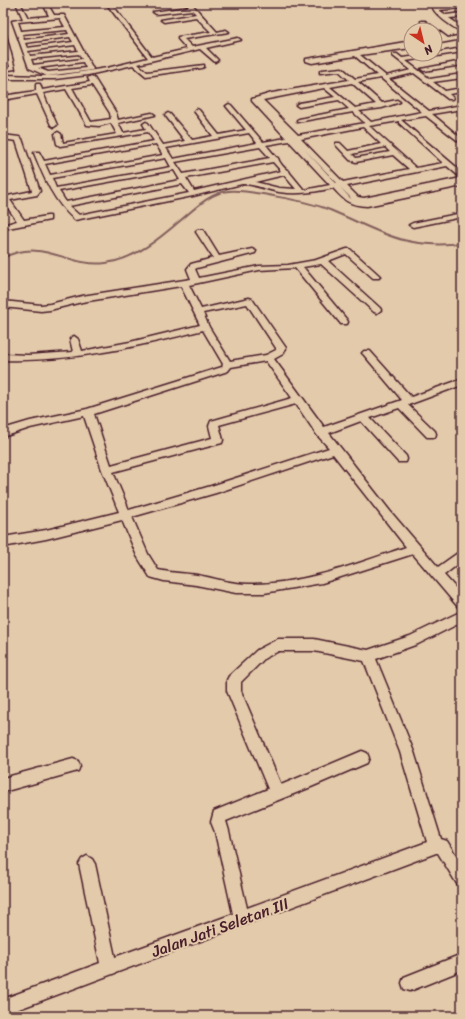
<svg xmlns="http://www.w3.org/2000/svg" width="465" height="1019" font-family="Sriracha,sans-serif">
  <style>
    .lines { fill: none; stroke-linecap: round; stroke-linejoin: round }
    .stream { stroke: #835f5b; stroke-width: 2 }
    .street-casing { stroke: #4a1f2b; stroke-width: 3 }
    .street { fill: #e3caab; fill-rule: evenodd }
    .labels { text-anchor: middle; stroke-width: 4; stroke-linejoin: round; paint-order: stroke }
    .near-street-label { font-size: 16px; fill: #4a1f2b; stroke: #e3caab }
  </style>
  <rect width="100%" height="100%" fill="#e3caab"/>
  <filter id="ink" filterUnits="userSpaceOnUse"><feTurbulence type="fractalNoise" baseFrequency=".025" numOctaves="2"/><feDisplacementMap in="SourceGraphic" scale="8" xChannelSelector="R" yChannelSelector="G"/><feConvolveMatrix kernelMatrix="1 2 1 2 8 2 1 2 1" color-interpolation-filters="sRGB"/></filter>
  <g filter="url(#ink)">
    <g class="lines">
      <path class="stream" d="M3,258c41,-21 64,10 103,5 29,-4 53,-24 75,-43 13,-11 30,-28 48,-29 13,-1 27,2 39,4 21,4 42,7 62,15 50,21 74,40 132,33"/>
      <g class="street-casing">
        <g id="street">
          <path d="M16,3h4l8,15 21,-2 -6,-13h4l7,12h10l29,54 -1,1 -45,6 -18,-8 -17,-47 11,-2zM60,18l5,9 -44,4 -3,-9zM67,30l2,4 -45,6 -2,-6zM70,37l3,5 -46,6 -2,-5zM75,45l3,6 -48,5 -2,-5zM79,54l3,5 -49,6 -2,-6zM83,62l3,6 -38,4 -10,-4z"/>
          <path d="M106,3h5l41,54 35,-8 -9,-10v-2l33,-5 -15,-15 -32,5 -3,-2 35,-6 -4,-4 -36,4 -3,-2 36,-5 -3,-4h5l26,29 9,-2 3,2 -45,7 8,8 46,-9 3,2 -35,8 12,12 -3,2 -15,-13 -62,15 9,8 57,-7v2l-2,1 -56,8 -13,-11 -45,10 -33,4h-52v-4l39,1 20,-1 45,-7 41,-10z"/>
          <path d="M154,3h13l-17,4 -3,-2z"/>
          <path d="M431,4h4l2,3 25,-3v4l-23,2 7,5 16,-2v4l-13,1 13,9v5c-10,-5 -29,-18 -31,-28z"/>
          <path d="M421,21h4l23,17 14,-3v4l-27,5v-4l7,-1 -7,-5v-4h-4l-10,-7z"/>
          <path d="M3,33l3,2 9,34 -12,2v-4h7l-7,-23z"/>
          <path d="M411,41v7l-51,7 26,21 25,-6 -18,-14v-2h4l5,4 33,-4v-1l27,-5v4l-56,9 24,18 32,-5v4l-29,4 12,9 17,-3v4l-13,2 4,4 -1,1h-4l-34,-26 -25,6 40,32 33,-6v4l-30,5 30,25v5l-36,-28 -25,4 61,52v14l-95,20c-18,-1 -22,-5 -34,-18 -18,4 -35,7 -54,4 -12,-2 -24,-8 -37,-8l-49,12 -118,24c-21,-18 -31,-42 -41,-67l1,-1h4l5,9 110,-20 -6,-9 -88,14 -3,-2 -2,-10 3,-2 3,2 2,9 54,-9 -6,-11 -12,3 -12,-1 -21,-36 -23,4 14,32 -3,2 -3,-2 -14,-31 -34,6v-4l33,-5v-7h4l2,6 48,-8 -2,-4 3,-2 3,2 22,35 2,7 34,-7 3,2 -37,8 5,10 23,-4 -3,-5 3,-2 2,1 15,22 22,-4 -20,-26 3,-2 2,1 22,26 21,-4 -19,-25 3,-2 2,1 20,25 27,-5 -20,-24 3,-2 2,1 32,37 23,-4 -34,-37v-2l20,-6 77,-13 -10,-9 -19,2v-2l2,-1 20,-2 13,11 22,-4 -22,-19 -43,7 -6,-2v-2zM381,78l1,1 40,33 -51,10 -12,-11 23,-3 18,-6 -3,-2 -15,3 -24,-21zM352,83l24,21 -21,4 -25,-21zM92,85l18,28 1,6 -20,3 -19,-34zM324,88l11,9 -36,6 -3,2 3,2 40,-7 10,9 -50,10 -2,1v2l56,-10 12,11 -67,12 -35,-35zM399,121v2l44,40 -27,5 -47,-42zM363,127l18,17 -33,7 -8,-8h-4v2l14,15 6,2 37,-7 16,14 -66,13 -42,-43zM249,133l8,10 -84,16 -7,-11zM289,141l41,44 -26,5 -14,-17 -1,-2c-5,-2 -10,-9 -11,-13l-2,-1 -10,-12zM156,144l7,11 -113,20 -5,-11zM260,147l10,11 -87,16 -8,-12zM385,147l5,5 -34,6 -4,-4zM304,149l33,34h-1zM166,158l5,9 -115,21 -4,-10zM273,162l8,9 -87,20 -8,-13zM447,166l14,12 -97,20 -6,-1 -11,-11zM174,170l6,10 -114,22 -7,-11zM284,175l12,14 -17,-1 -24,-6zM182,184l7,9 -110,22 -10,-9zM340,187l11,12 -1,-2z"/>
          <path d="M462,61v4l-38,6 -3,-2z"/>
          <path d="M3,135l16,2 3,2 18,52 -3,4 -27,5 14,20 23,-4h3v4l-47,9v-4l14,-4 -14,-20v-4l29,-6 -16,-50 -13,-2z"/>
          <path d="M462,213v4l-49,10 -4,-2 4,-2z"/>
          <path d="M197,230h6l16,26 33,-7 4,2 -1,2 -58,15 -2,1 4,9 60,-12 29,-1 28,-5 31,-11h3l30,27 -1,2h-6l-27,-24 -18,7 52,47 1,2 -4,3 -3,-1 -53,-48 -18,3 44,53 1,2 -1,2h-6l-46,-56 -36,2 -70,15 12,24 48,-11 3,1 34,49 -3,6 -9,5 50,68 78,-27 -38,-45 -2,-2 2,-2h6l41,46 51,-18v6l-54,20 27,26 1,3 -1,3h-8l-28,-29 -29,10 36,38 1,3 -1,3h-8l-37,-41 -32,12 61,78 48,56 24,-17v11l-18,14 18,20v13l-4,-1 -45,-53 -91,29 -58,10h-28l-40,-8 -32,-4 -14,-4 -13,-21 -15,-36 -76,19 -43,8v-10l43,-7 73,-18 -17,-42 -18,-54 -54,12 -27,9v-8l27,-8 57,-12 135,-42 1,-3 -20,-34c-67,17 -131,32 -200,30v-6l25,1 45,-3 -3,-13 4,-3 4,3 4,12 48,-9 70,-17 -19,-39 -99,16 -32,8 -9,1 -38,-4v-6l38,4 9,-1 32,-8 109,-17 -4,-10 4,-5 22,-6 -17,-26zM247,304l29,44v2l-10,5 -36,6 -21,-34 -6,-14zM266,361l26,37 -81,23 -2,5 3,12 -101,27 -17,-51 134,-43 3,-4zM296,404l21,31 12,13 -118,38 -82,24 -16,-38 109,-29 1,-3 -4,-15zM333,454l73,93c-50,17 -104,38 -157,37 -18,0 -34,-6 -52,-9 -13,-2 -26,-2 -39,-5l-10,-16 -16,-37 84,-24z"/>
          <path d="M462,611v11l-44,22 -42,15 38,93 27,87 6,2 15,24v22l-5,-3 -19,-31h-2l-433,162v-16l97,-36 -21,-99 3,-5 5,-3 5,3 3,5 20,93 118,-43 -18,-82 -4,-10 3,-11 54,-22 -41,-98v-11l2,-4 28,-26 21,-11h36l54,11 42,-14zM279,651h35l50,10 36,91 27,90 -180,66 -18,-77 -3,-10 85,-34 56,-24 2,-5 -2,-5 -5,-2 -81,34 -40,-94v-9l24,-24z"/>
          <path d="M73,759l5,2 2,5 -2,5 -75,21v-14z"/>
          <path d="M462,954v16l-52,21 -6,-2 -2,-6 2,-6z"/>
        </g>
      </g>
      <use href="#street" class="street"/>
    </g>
  </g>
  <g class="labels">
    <g class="near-street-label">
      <text transform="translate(220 927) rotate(-20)" y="6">Jalan Jati Seletan III</text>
    </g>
  </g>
  <rect width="465" height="1019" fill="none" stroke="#e3caab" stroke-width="16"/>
  <rect x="8" y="8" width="449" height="1003" fill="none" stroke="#4a1f2b" stroke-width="1.5" filter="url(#ink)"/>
  <g transform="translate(423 42) rotate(145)"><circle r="19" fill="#e3caab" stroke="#a68678"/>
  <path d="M0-3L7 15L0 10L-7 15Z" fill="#c8321e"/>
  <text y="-6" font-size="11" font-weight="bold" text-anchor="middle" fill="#4a1f2b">N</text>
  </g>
</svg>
